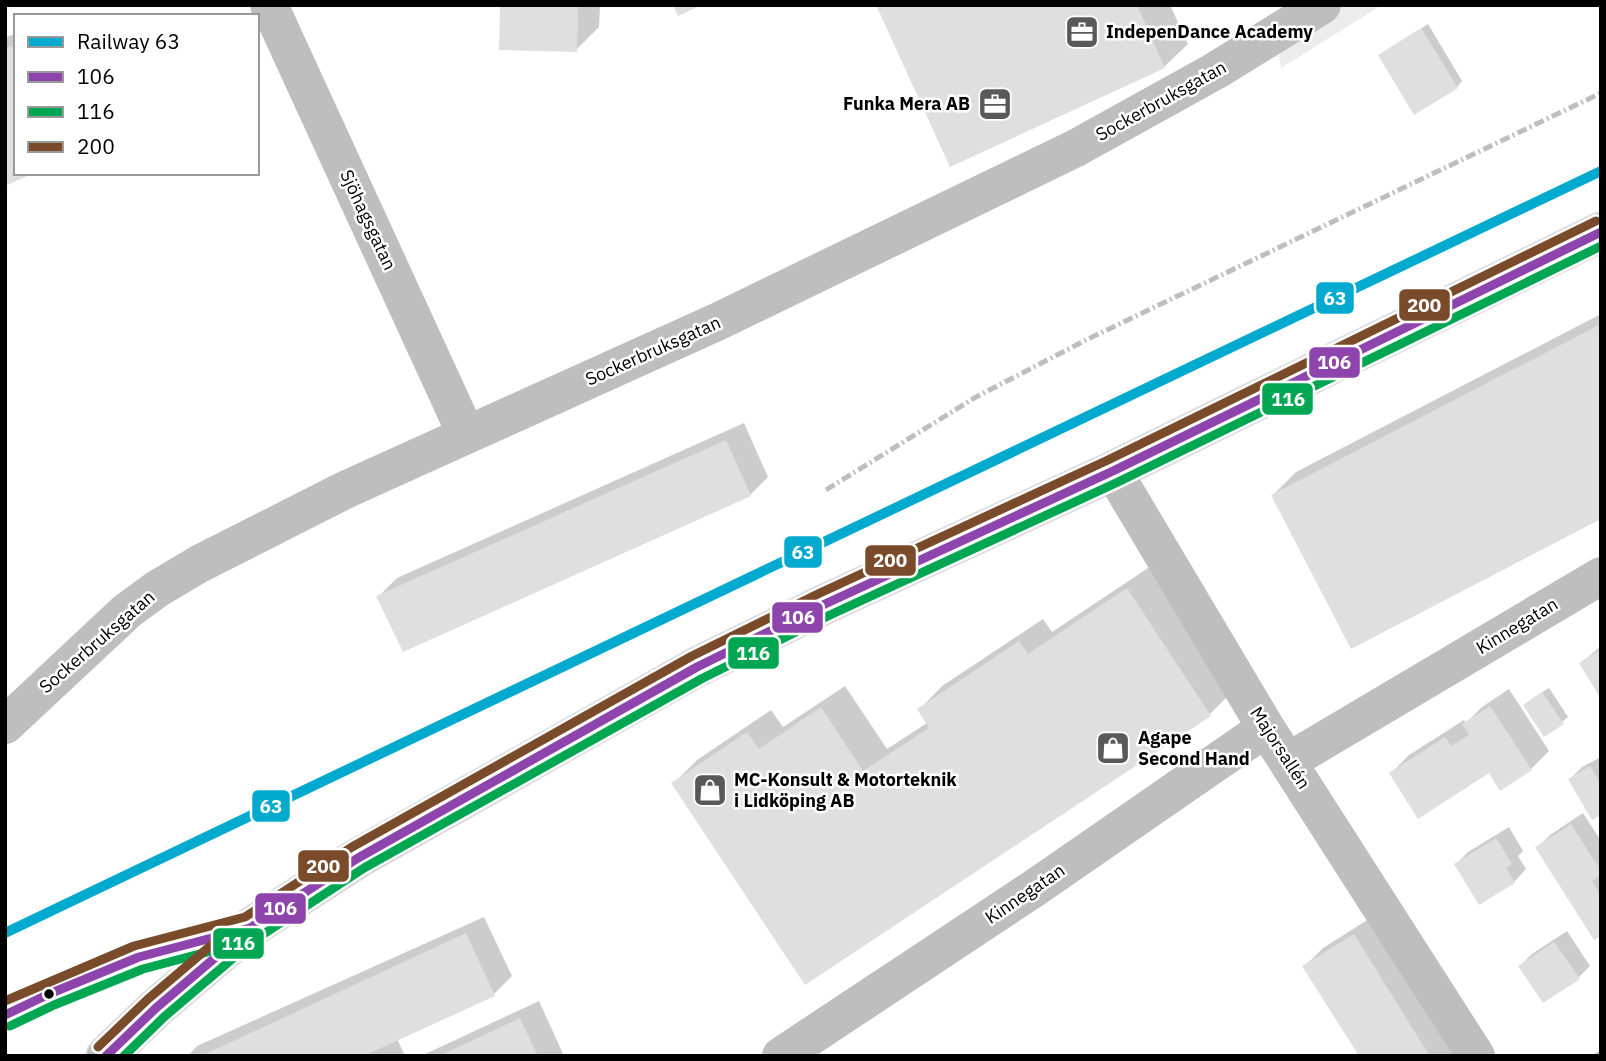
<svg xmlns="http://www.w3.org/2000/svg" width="1606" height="1061" font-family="'IBM Plex Sans',sans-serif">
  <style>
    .green { fill: #ececec }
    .shadow { fill: #0003 }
    .building { fill: #dfdfdf }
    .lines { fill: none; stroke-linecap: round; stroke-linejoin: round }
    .major-casing { stroke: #dbdbdb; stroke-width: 41 }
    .minor { stroke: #bebebe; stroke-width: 38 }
    .major { stroke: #bebebe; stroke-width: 38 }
    .rail { stroke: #bebebe; stroke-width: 5; stroke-dasharray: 10 3.5 2 3.5; stroke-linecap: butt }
    .bus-1-casing { stroke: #fff; stroke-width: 14 }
    .bus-2-casing { stroke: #fff; stroke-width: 14 }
    .bus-3-casing { stroke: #fff; stroke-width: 14 }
    .bus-1 { stroke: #8e44ad; stroke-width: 9 }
    .bus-2 { stroke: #00a651; stroke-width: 9 }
    .bus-3 { stroke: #7a4b2a; stroke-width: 9 }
    .rail-1-casing { stroke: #fff; stroke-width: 16 }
    .rail-1 { stroke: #00a9ce; stroke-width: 10 }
    .bus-dot { fill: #000; stroke: #fff; stroke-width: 2.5 }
    .labels { text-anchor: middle; stroke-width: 5; stroke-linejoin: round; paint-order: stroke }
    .poi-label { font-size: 18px; font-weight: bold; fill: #000; stroke: #fff; text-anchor: start }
    .street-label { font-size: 18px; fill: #000; stroke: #fff }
    .line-badge { stroke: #fff; stroke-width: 2.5 }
    .badge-label { font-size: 19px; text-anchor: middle; font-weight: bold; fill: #fff }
  </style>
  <rect width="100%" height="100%" fill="#fff"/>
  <path class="green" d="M1342,5h40l-101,63 -2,-13 7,-15z"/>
  <g class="shadow">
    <path d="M502,5h98l-1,22 -23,23z"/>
    <path d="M878,5h292l18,39 -24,23z"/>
    <path d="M1428,24l34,57 -5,6 -77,-32z"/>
    <path d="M16,33v140l-11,11v-146z"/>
    <path d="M1601,314v203l-328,-22 23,-23z"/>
    <path d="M744,423l24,54 -18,18 -371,101 18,-18z"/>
    <path d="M1151,566l82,125 -23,23 -404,268 -132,-199 23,-23 74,-50 12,17 62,-41 42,63 40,-26 -8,-13 23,-24 101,-67 9,13z"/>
    <path d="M1601,646v49l-20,-32z"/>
    <path d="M1549,688l19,29 -6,5 -32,-22z"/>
    <path d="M1509,689l40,62 -18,18 -140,4 18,-18 55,-35 2,3 16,-16z"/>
    <path d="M1601,757v56l-31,-34 12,-12z"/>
    <path d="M1583,813l18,28v93l-63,-87 12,-12z"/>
    <path d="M1509,827l14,24 -5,5 8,13 -12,13 -34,21 -24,-39 12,-12z"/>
    <path d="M484,917l28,59 -18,18 -97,45 8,17h-217l9,-10z"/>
    <path d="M1372,917l87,139h-98l-56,-90 18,-18z"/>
    <path d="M1567,931l23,35 -12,12 -58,-12 12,-12z"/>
    <path d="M539,1001l25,55h-143z"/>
    <path d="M1601,1050v6h-8l1,-2z"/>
  </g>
  <g class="building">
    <path d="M500,5h78l-1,47 -78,-2z"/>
    <path d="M673,5h29l-24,11z"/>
    <path d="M876,5h261l28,63 -215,99z"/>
    <path d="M1421,28l37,60 -44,27 -36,-60z"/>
    <path d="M16,44v129h18l-29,13v-137z"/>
    <path d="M1601,324v195l-250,130 -80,-154z"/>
    <path d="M726,440l25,56 -348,156 -27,-56z"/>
    <path d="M1127,588l84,128 -406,269 -134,-202 76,-51 12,17 62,-42 42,64 66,-43 -12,-19 102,-68 9,13z"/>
    <path d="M1601,649v50l-22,-36z"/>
    <path d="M1542,692l22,32 -20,13 -21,-32z"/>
    <path d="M1490,706l42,64 -32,21 -11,-18 -71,46 -29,-46 56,-36 6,9 18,-11 -7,-11z"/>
    <path d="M1590,766l11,18v31l-9,5 -24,-41z"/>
    <path d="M1571,824l30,47v4l-9,6 9,15v40l-7,4 -59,-93z"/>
    <path d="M1496,838l16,26 -6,4 9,15 -36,22 -25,-41z"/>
    <path d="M466,933l29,63 -125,57 1,3h-170z"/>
    <path d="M1354,934l59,95 17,27h-71l-57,-90z"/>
    <path d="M1554,942l26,37 -37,24 -25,-37z"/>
    <path d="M520,1018l18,38h-99z"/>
  </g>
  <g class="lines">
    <g class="major-casing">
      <path id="major" d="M106,1056l50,-48 94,-80 108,-70 339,-191 128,-63 288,-133 488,-239"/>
    </g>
    <g class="minor">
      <path d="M269,5l197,429"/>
      <path d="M1113,471l153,257 210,328"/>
      <path d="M5,725l122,-114 30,-22 42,-25 146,-74 374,-169 357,-173 139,-77 107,-66"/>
      <path d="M1289,761l312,-185"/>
      <path d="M781,1056l255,-169 230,-159"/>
    </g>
    <use href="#major" class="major"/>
    <path class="rail" d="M826,490l150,-93 110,-57 515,-247"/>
    <g class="bus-1-casing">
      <g id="bus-1">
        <path d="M5,1015l44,-21 90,-37 111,-29 108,-70 339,-191 128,-63 288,-133 488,-239"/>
        <path d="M106,1056l50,-48 74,-63"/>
      </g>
    </g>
    <g class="bus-2-casing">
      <g id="bus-2">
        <path d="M10,1026l44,-21 89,-36 113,-30 108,-71 339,-190 127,-63 288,-133 483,-236"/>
        <path d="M124,1056l40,-39 74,-63"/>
      </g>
    </g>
    <g class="bus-3-casing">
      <g id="bus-3">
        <path d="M5,1001l129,-55 111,-29 107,-70 340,-191 128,-63 288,-133 488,-239"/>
        <path d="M98,1047l50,-48 74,-63"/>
      </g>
    </g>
    <use href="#bus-1" class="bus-1"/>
    <use href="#bus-2" class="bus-2"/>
    <use href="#bus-3" class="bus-3"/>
    <g class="rail-1-casing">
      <path id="rail-1" d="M5,933l1596,-762"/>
    </g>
    <use href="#rail-1" class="rail-1"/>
  </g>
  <defs>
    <g id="office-square" transform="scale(1.75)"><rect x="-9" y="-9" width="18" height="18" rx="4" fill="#595959" stroke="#fff"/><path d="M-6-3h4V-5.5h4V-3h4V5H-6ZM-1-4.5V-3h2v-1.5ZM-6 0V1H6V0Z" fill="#fff"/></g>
    <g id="shop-square" transform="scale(1.75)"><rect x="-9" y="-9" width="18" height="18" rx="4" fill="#595959" stroke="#fff"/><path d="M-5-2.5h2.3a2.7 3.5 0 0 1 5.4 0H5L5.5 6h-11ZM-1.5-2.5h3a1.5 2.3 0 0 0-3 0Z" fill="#fff"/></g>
  </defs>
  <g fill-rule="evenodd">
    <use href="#office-square" x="1082" y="32"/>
    <use href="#office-square" x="995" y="104"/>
    <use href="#shop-square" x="1113" y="748"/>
    <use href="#shop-square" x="710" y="790"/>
  </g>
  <circle class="bus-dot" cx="49" cy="994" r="6"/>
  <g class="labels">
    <g class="poi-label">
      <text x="1106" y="38">IndepenDance Academy</text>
      <text x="970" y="110" text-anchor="end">Funka Mera AB</text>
      <text x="1138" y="744">Agape<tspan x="1138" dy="21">Second Hand</tspan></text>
      <text x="734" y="786">MC-Konsult &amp; Motorteknik<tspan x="734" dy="21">i Lidköping AB</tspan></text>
    </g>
    <g class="street-label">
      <text transform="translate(1161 101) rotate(-29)" y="6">Sockerbruksgatan</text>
      <text transform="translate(368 220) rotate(65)" y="6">Sjöhagsgatan</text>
      <text transform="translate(653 351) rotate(-24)" y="6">Sockerbruksgatan</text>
      <text transform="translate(1517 626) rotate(-31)" y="6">Kinnegatan</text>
      <text transform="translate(97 642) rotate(-41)" y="6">Sockerbruksgatan</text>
      <text transform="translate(1280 748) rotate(57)" y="6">Majorsallén</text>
      <text transform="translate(1025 894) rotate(-34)" y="6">Kinnegatan</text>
    </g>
  </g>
  <g class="line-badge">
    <rect x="1315" y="281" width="40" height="34" rx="7" fill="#00a9ce"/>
    <rect x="1398" y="288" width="53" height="34" rx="7" fill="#7a4b2a"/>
    <rect x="1308" y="346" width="53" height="33" rx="7" fill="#8e44ad"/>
    <rect x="1261" y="382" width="53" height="34" rx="7" fill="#00a651"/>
    <rect x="783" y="535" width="40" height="34" rx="7" fill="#00a9ce"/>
    <rect x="864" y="544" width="53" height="33" rx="7" fill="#7a4b2a"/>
    <rect x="771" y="601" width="53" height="33" rx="7" fill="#8e44ad"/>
    <rect x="727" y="636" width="53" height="34" rx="7" fill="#00a651"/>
    <rect x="251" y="789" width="40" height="34" rx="7" fill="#00a9ce"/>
    <rect x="297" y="849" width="53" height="34" rx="7" fill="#7a4b2a"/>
    <rect x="254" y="892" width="53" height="33" rx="7" fill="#8e44ad"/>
    <rect x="212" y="927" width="53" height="33" rx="7" fill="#00a651"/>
  </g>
  <g class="badge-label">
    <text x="1335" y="305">63</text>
    <text x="1424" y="312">200</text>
    <text x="1334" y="369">106</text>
    <text x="1288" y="406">116</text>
    <text x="803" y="559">63</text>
    <text x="890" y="567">200</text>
    <text x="798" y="624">106</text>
    <text x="753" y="660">116</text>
    <text x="271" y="813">63</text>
    <text x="323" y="873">200</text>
    <text x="280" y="915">106</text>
    <text x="238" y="950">116</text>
  </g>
  <rect width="1606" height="1061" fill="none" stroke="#000000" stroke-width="14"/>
  <rect x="14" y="14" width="245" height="161" fill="#ffffff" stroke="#999999" stroke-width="2"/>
  <rect x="28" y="37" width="35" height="10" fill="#00a9ce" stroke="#999999" stroke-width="2"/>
  <text x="77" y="49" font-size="21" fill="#000000">Railway 63</text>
  <rect x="28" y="72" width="35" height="10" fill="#8e44ad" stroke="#999999" stroke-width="2"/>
  <text x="77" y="84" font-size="21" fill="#000000">106</text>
  <rect x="28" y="107" width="35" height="10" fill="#00a651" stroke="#999999" stroke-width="2"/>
  <text x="77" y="119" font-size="21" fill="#000000">116</text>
  <rect x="28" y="142" width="35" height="10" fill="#7a4b2a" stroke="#999999" stroke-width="2"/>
  <text x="77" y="154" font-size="21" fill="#000000">200</text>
</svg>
